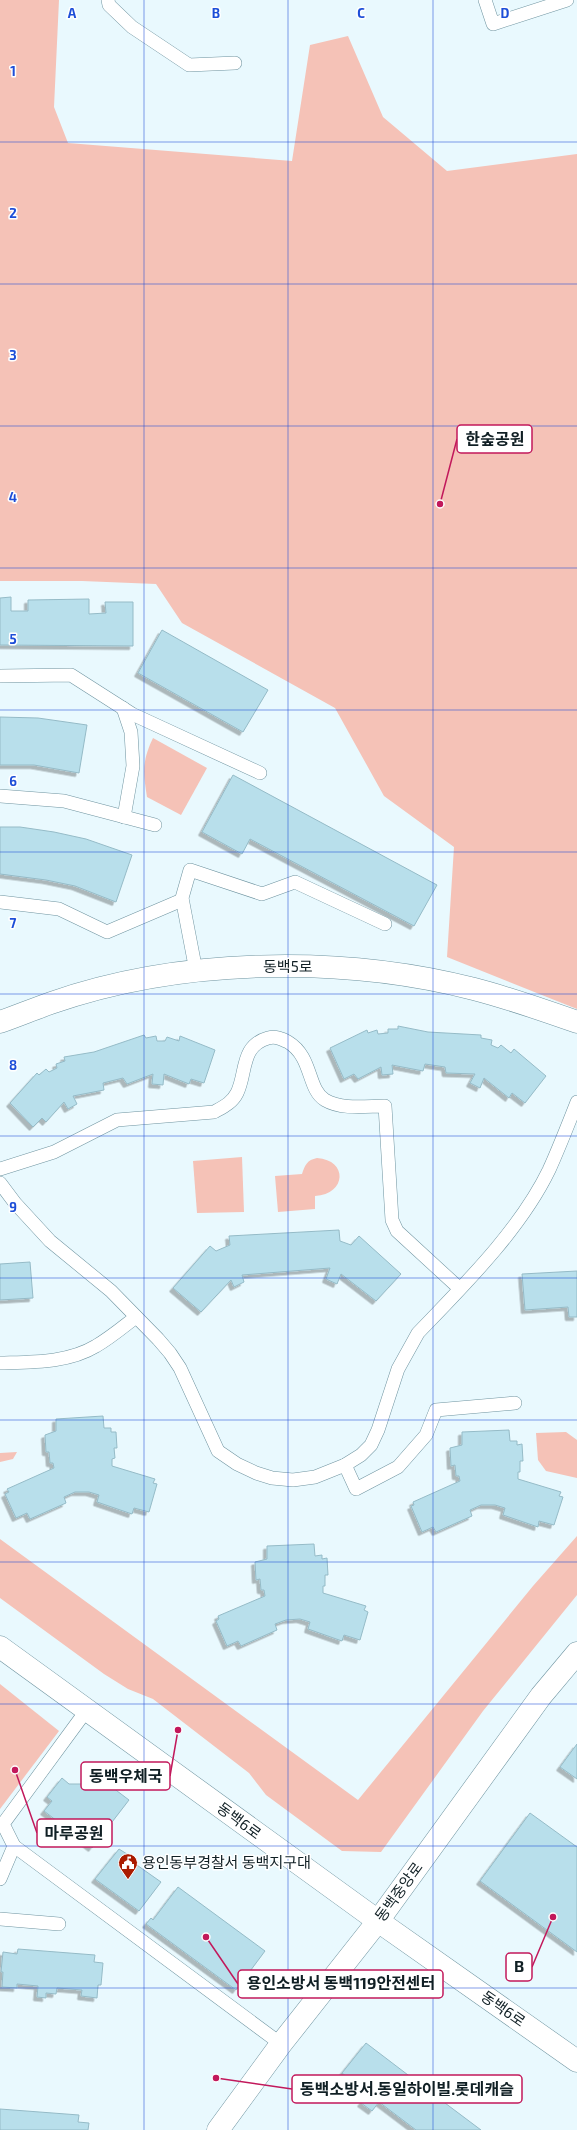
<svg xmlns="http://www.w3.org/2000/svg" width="577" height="2130" font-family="'Exo 2','Noto Sans KR',sans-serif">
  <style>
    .green { fill: #f5c2b7 }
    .building { fill: #b8dfeb; stroke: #95bbc7; filter: url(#shadow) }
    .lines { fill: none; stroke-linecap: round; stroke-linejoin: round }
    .service-casing { stroke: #6f94a0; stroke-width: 14 }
    .tertiary-casing { stroke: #6f94a0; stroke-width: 23 }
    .service { stroke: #fff; stroke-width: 13 }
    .tertiary { stroke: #fff; stroke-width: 22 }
    .grid { fill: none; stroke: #1d4ed8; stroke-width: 1; stroke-opacity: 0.55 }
    .labels { text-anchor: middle; stroke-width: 3; stroke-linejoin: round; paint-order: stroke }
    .street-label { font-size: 15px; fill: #101f24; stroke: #fff }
    .poi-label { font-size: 15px; fill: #101f24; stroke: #fff; text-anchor: start }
    .grid-label { font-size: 13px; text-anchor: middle; font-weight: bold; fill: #1d4ed8; stroke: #fff; stroke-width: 3; stroke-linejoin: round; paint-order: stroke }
    .leader { fill: none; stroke: #c2185b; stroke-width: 1.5 }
    .callout-dot { fill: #c2185b; stroke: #fff; stroke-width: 1.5 }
    .callout { fill: #fff; stroke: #c2185b; stroke-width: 1.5 }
    .callout-label { font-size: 16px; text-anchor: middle; font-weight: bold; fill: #101f24 }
  </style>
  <defs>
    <filter id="shadow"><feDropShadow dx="-3.5" dy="3.5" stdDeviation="0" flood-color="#0004"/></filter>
  </defs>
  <rect width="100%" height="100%" fill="#e9f9fe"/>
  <g class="green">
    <path d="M0,0h59l-5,107 14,36 224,18 18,-116 38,-9 35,81 64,54 130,-17v855l-130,-52 7,-110 -70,-51 -49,-88 -153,-85 -26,-39 -74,-3h-82z"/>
    <path d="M153,738l54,30 -26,47 -34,-18c-4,-25 -5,-36 6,-59z"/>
    <path d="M242,1157l2,55 -47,1 -4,-52z"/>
    <path d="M317,1158c31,2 30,36 -2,38v13l-37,3 -3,-36 27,-2c3,-9 5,-14 15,-16z"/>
    <path d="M566,1432l11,8v38l-31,-7 -8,-11 -2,-27z"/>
    <path d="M17,1452l-4,7 -13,3v-9z"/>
    <path d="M577,1536v59l-94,116 -102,141 -39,-1 -76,-56 -17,-22 -96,-74 -25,-10 -24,-15 -104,-76v-59l358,261 175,-214z"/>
    <path d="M0,1684l59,47 -59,78z"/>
  </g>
  <g class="building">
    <path d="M11,597v14h17v-11l61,-1v15l17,-1 -1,-11h28v44l-133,-1v-47z"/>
    <path d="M162,630l106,60 -25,42 -105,-59z"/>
    <path d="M0,717l38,1 49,7 -8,48 -45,-8h-34z"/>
    <path d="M233,775l204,110 -23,41 -164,-87 -8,15 -40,-22z"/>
    <path d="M0,827h20l34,5 32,7 46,16 -16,47 -41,-16 -29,-6 -46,-6z"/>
    <path d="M398,1026l30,6 53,3v3l11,2 -1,5 7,3 3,-3 10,8 3,-4 32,27 -21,27 -13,-10 -3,5 -25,-20 -4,10 -10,-5 5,-9 -29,-1 -1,-6 -20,-3 -2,7 -31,-6 1,9 -11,1 -1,-8 -23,12 -4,-5 -10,5 -14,-31 37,-18 1,3 9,-3 1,4 10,-1v-4h10z"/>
    <path d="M144,1035l2,3 10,-2 1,5h8l2,-4 12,4 1,-5 35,14 -11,33 -13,-4 -2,5 -25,-10 -1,11 -11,-1 1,-10 -26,10 -4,-6 -20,5 1,7 -31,6 4,8 -9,5 -4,-7 -18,20 -4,-4 -9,9 -23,-24 27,-30 2,2 7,-6 3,3 8,-4 -1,-4 9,-3 -1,-4 30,-5z"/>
    <path d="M339,1230l1,11 11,4 8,-9 42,38 -25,27 -35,-27 -4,10 -11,-5 4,-11 -88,7 2,7 -10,5 -3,-7 -30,32 -28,-24 37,-42 6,5 14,-6 -1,-9z"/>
    <path d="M30,1262l3,36 -33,2v-36z"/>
    <path d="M577,1271v46h-8l-1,-10 -43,3 -3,-36z"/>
    <path d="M103,1416l1,12h7v4h5l1,16h-3l1,10 -3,1v7l43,13 -2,4 4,1 -8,28 -15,-4 -2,6 -35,-12 2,-7 -10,-3h-14l-11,5 2,6 -36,16 -3,-6 -11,5 -11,-24 4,-2 -2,-3 47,-21 -1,-5h-3l-1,-11h-3l-1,-17 11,-4v-12z"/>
    <path d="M509,1430l1,11h7v4l5,-1 1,17h-3v11h-2v7l43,13 -2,4 4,1 -9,28 -15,-4 -1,6 -35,-12 2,-7 -10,-3h-14l-11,5 2,6 -36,16 -3,-5 -11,5 -11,-26 3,-1 -1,-3 47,-21 -1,-5h-3l-1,-11 -4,1 -1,-18 12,-3v-13z"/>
    <path d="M314,1544l1,12 7,-1v4l5,-1 1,17h-3v11h-2v7l43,13 -2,4 4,2 -8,28 -16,-5 -2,6 -34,-12 2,-7 -10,-3 -14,1 -11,4 2,6 -36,16 -3,-5 -11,5 -11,-25 3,-2 -1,-3 47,-20 -1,-6h-3l-1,-11 -4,1 -1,-18 12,-3v-13z"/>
    <path d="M577,1744v35l-17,-12z"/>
    <path d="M96,1775l33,25 -37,48 -48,-37 8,-10 -5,-4 15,-19 7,6h16l5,-2z"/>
    <path d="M530,1813l47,34v105l-97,-71z"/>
    <path d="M119,1849l8,5 -5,6 9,7 3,-4 27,19 -22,29 -44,-32z"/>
    <path d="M178,1887l87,64 -29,39 -90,-66 5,-6 2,2z"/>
    <path d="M18,1949l77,6 -1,7 9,1 -2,22h-3l-1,13 -16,-2 1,-6 -25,-2 -1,6 -10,-1v5l-9,-1 1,-11 -21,-2v4l-15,-1 1,-15h-2l2,-20 14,2z"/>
    <path d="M366,2043l67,51 48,36h-65l-37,-28 -7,9 -11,-8 7,-9 -26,-21z"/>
    <path d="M0,2109l79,6 -1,7 11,1 -1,7h-88z"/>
  </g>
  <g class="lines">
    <g class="service-casing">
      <g id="service">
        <path d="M108,0l1,5 23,22 57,38 46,-2"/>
        <path d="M485,0l8,24 74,-24"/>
        <path d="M0,676l71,-1 61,39 128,59"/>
        <path d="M123,708l8,24 2,34 -9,51"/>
        <path d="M0,796l64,5 91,24"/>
        <path d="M0,902l59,7 48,23 75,-32"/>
        <path d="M196,971l-14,-73 8,-28 72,24 33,-12 90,42"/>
        <path d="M0,1169l54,-17 63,-32 97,-8c9,-5 18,-9 23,-19 10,-20 3,-47 31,-55 8,-2 14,1 20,4 25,15 19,47 37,58 17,10 42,6 60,6l7,114 5,11 62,57"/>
        <path d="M0,1183l15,20 35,38 61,50 47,48 12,14 10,15 38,83 19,13 19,9 16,5 21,2 22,-3 30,-12 16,-10 10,-10 7,-15 20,-61 20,-36c46,-48 102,-103 131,-163 10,-22 19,-45 28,-68"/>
        <path d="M0,1363c32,-1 68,0 96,-17 14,-8 27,-19 40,-29"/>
        <path d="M345,1465l11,24 42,-22 28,-32 10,-25 79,-7"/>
        <path d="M86,1711l-83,113 11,22 267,198"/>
        <path d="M0,1879l14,-33"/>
        <path d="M0,1919l59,5"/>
      </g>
    </g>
    <g class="tertiary-casing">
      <g id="tertiary">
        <path d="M0,1022c17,-6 34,-13 51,-19 129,-45 290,-48 423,-14 35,9 69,21 103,33"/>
        <path d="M0,1647l378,274 199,140"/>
        <path d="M218,2130l63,-86 97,-123 163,-225 36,-43"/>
      </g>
    </g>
    <use href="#service" class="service"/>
    <use href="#tertiary" class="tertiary"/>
  </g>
  <path class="grid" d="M144,0v2130M288,0v2130M433,0v2130M0,142h577M0,284h577M0,426h577M0,568h577M0,710h577M0,852h577M0,994h577M0,1136h577M0,1278h577M0,1420h577M0,1562h577M0,1704h577M0,1846h577M0,1988h577"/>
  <defs>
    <g id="civic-pin" transform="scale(1)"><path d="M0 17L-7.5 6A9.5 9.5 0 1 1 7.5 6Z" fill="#aa1b00" stroke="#fff"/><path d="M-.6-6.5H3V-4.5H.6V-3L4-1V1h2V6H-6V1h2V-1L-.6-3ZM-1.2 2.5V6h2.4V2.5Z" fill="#fff"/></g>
  </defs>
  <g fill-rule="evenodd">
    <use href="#civic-pin" x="128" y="1863"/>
  </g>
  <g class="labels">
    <g class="street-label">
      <text x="288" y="972">동백5로</text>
      <text transform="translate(239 1821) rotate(36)" y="5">동백6로</text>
      <text transform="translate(399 1892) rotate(-54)" y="5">동백중앙로</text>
      <text transform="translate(503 2009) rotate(35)" y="5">동백6로</text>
    </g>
    <g class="poi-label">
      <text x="142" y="1868">용인동부경찰서 동백지구대</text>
    </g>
  </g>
  <g class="grid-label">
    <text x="72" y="18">A</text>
    <text x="216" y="18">B</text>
    <text x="361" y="18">C</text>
    <text x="505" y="18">D</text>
    <text x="13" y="76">1</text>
    <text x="13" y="218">2</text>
    <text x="13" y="360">3</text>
    <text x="13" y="502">4</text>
    <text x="13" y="644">5</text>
    <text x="13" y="786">6</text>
    <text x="13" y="928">7</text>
    <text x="13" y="1070">8</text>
    <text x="13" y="1212">9</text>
  </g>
  <path class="leader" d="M440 504L457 439M178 1730L170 1776M15 1770L37 1833M553 1917L532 1967M206 1937L238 1984M216 2078L292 2089"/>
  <g class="callout-dot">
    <circle cx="440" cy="504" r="4"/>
    <circle cx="178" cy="1730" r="4"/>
    <circle cx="15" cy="1770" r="4"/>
    <circle cx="553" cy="1917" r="4"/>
    <circle cx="206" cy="1937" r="4"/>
    <circle cx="216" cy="2078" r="4"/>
  </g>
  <g class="callout">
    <rect x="457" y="425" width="75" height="28" rx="4"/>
    <rect x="81" y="1762" width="89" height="28" rx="4"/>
    <rect x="37" y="1819" width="75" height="28" rx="4"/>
    <rect x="506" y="1953" width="26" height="28" rx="4"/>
    <rect x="238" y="1970" width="205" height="28" rx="4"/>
    <rect x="292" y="2075" width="230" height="28" rx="4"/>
  </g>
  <g class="callout-label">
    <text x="495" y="445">한숲공원</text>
    <text x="126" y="1782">동백우체국</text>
    <text x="74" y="1839">마루공원</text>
    <text x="519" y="1972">B</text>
    <text x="341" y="1989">용인소방서 동백119안전센터</text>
    <text x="407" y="2095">동백소방서.동일하이빌.롯데캐슬</text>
  </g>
</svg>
